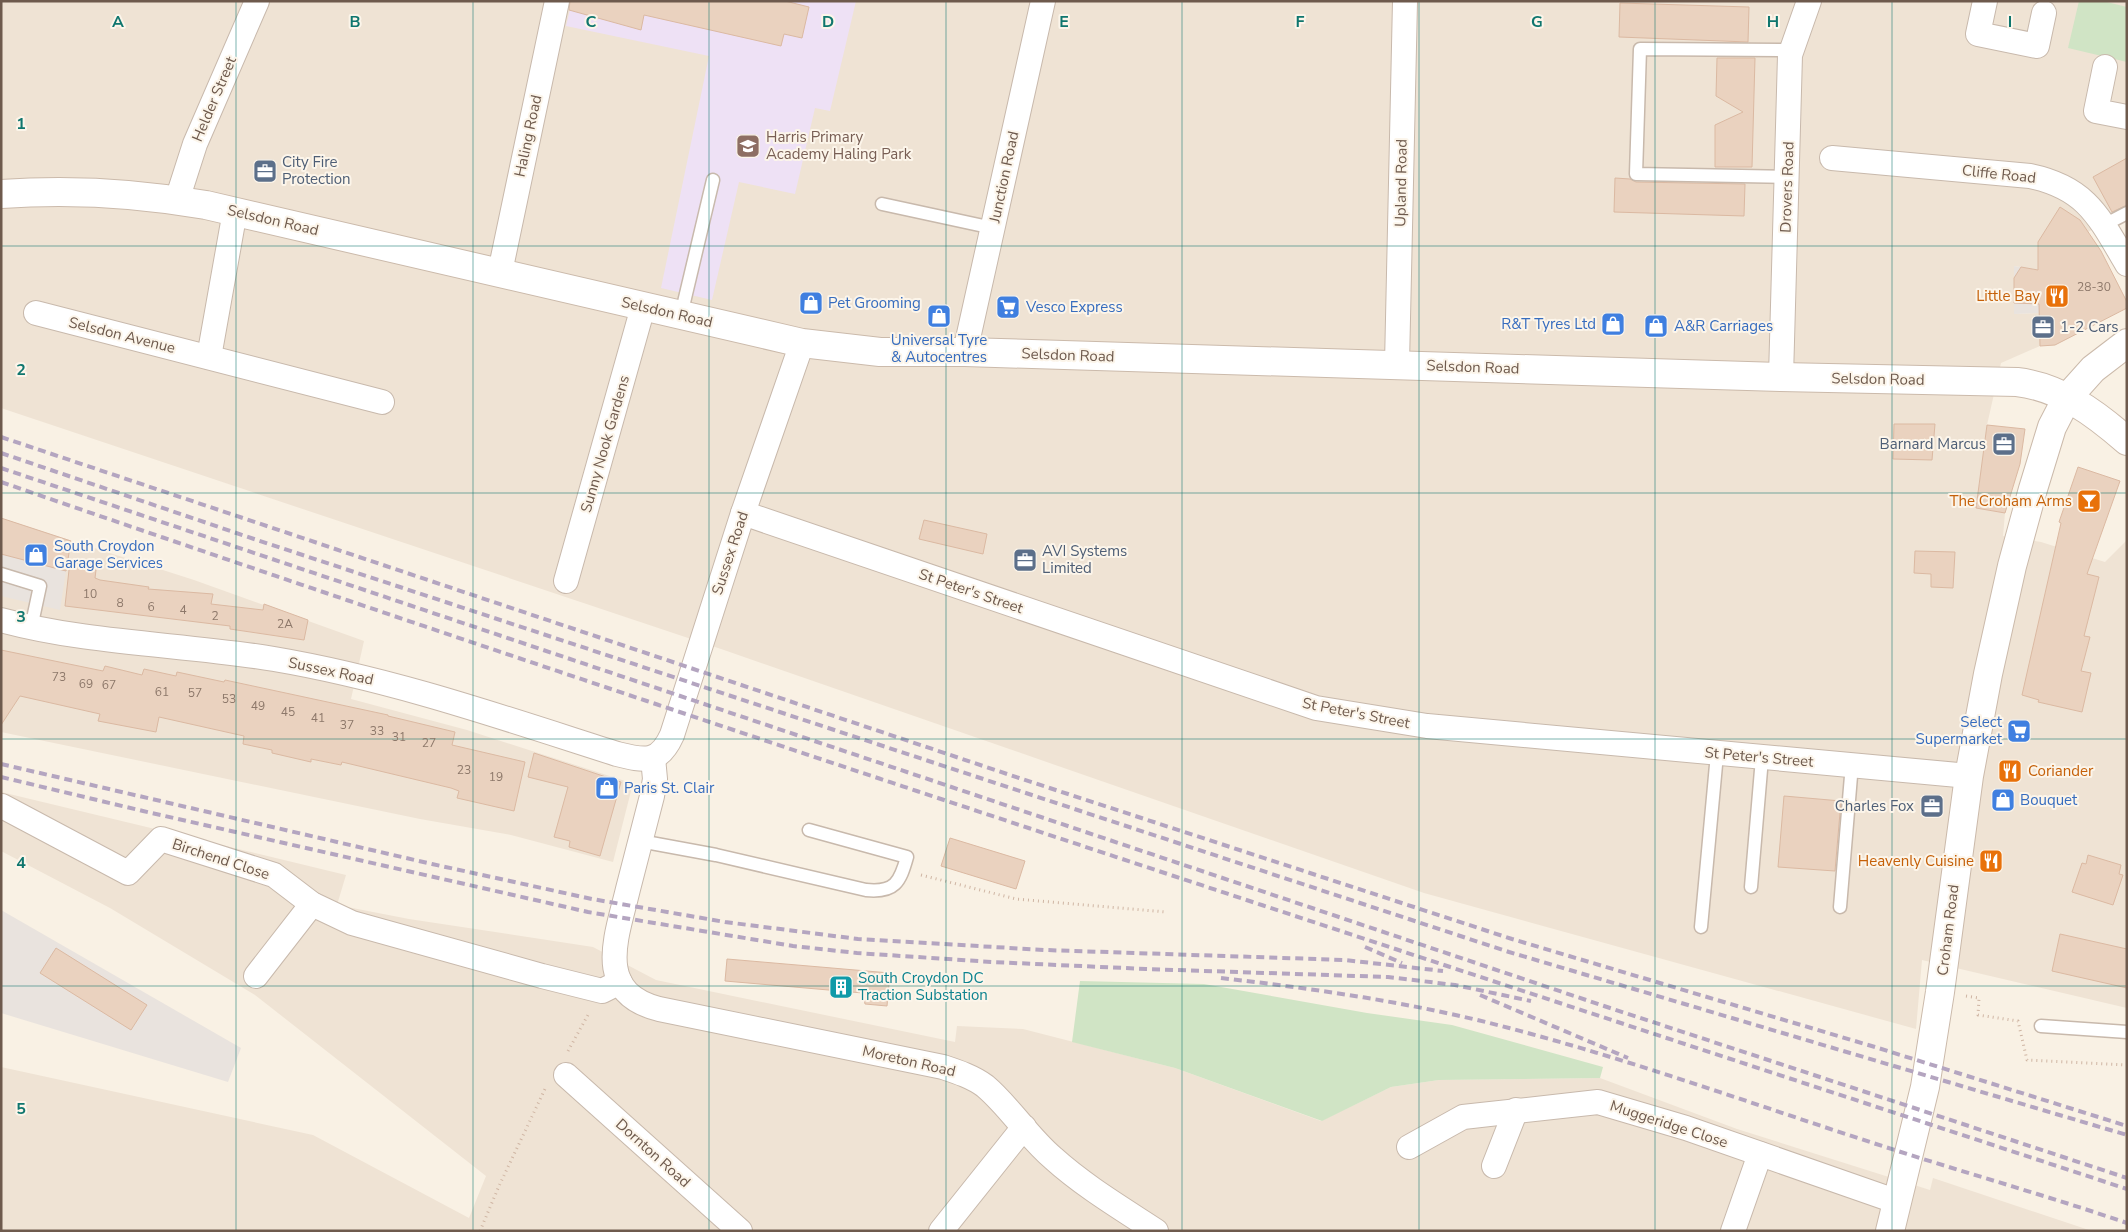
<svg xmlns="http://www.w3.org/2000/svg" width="2128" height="1232" font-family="'Nunito Sans',sans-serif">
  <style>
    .residential { fill: #efe3d4 }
    .industrial { fill: #e9e3de }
    .education { fill: #eee1f5 }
    .green { fill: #d0e4c5 }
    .building { fill: #ead2bf; stroke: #dbb9a2 }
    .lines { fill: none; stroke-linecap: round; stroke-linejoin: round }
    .service-casing { stroke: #c8b9ac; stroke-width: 15 }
    .minor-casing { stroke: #c8b9ac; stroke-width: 26 }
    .secondary-casing { stroke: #cbbaab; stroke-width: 30 }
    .path { stroke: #cfb5a3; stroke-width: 3; stroke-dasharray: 1 4; stroke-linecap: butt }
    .service { stroke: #fff; stroke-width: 12 }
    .minor { stroke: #fff; stroke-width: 24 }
    .secondary { stroke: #fff; stroke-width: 28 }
    .rail { stroke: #b4a5c0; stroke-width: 4; stroke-dasharray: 8 5; stroke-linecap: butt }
    .grid { fill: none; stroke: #0f766e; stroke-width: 1; stroke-opacity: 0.55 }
    .labels { text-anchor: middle; stroke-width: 4; stroke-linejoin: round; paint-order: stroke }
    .number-label { font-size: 12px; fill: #8d786a }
    .street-label { font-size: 15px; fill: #6e5a4d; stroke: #fcf5ea }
    .education-label { font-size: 15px; fill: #785e54; stroke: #fcf5ea; text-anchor: start }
    .service-label { font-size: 15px; fill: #4e5e75; stroke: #fcf5ea; text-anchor: start }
    .food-label { font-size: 15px; fill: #c56008; stroke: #fcf5ea; text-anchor: end }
    .shop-label { font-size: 15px; fill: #366cbe; stroke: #fcf5ea; text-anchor: start }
    .culture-label { font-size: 15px; fill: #0d838f; stroke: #fcf5ea; text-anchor: start }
    .grid-label { font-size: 16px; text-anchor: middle; font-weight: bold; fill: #0f766e; stroke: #fcf5ea; stroke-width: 4; stroke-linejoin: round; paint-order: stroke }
  </style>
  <rect width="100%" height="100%" fill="#f9f1e4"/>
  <g class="residential">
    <path d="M1,1h2126v208l-39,23 -48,38 -26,-4v48l25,-1 1,33 -39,17 -14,62 -11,83 29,5 -2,23 38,6 64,20 22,-22v468l-205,-48 -6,69 -492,-136 -700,-243 -723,-242z"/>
    <path d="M1,518l193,62 170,61 -13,58 116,31 158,51 5,4 1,6 -18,71 -102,-27 -91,-16 -419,-87z"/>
    <path d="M1,792l345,83 -9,30 72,14 184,28 63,33 299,62 2,-16 66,3 152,39 146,53 70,-34 48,-7 161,-2 137,51 193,61 3,-12 159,53h-2091v-164l312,68 156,83 17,-42 -231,-181 -145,-87 -109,-57z"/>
  </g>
  <g class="industrial">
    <path d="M2014,266l26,4 13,72 -14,-29 -25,1z"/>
    <path d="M3,554l63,17 -6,39 -59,-14v-38z"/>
    <path d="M1,910l240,138 -13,34 -227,-69z"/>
  </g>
  <path class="education" d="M572,1h284l-26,110 -15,-3 -20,86 -56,-12 -27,118 -51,-12 48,-232 -143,-30z"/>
  <g class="green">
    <path d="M2079,1h24l24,6v55l-59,-14z"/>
    <path d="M1080,981l124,3 163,29 85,12 151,42 -3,11 -161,2 -48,7 -69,34 -147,-53 -103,-26z"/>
  </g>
  <g class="building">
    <path d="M570,1h215l24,6 -7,31 -18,-4 -3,12 -137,-31 -3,15 -72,-20z"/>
    <path d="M1620,3l129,4 -1,35 -129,-5z"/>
    <path d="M1717,58h38l-3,109h-37v-42l28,-13 -27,-16z"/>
    <path d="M2127,158v47l-15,7 -19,-35z"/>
    <path d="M1615,178l15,1 6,3 109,2 -1,32 -130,-4z"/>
    <path d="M2060,207l20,13 21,31 26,51v6l-72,37 -15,1 -1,-42 -25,-1v-25l7,-11 17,3v-28z"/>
    <path d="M1894,424h41l-3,36 -39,-1z"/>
    <path d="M1987,425l38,4 -5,35 -15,49 -29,-5z"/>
    <path d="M2078,467l42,14 -33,93 12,3 -15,59 6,1 -9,34 10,2 -9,39 -44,-10 1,-2 -17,-5 39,-172 -2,-1z"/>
    <path d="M1,518l70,23 -5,30 -65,-17z"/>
    <path d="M924,520l63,14 -4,20 -64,-15z"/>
    <path d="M1915,551l40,1 -2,36 -22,-1v-13l-17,-1z"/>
    <path d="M70,561l24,4v5h2l-1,8 5,2 49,7 -1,2 65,5 -2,10 52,6 1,-6 44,16 -4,20 -74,-11v-3l-165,-20z"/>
    <path d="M1,650l102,21 2,-5 37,9 2,-6 32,7 1,-4 47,10 1,-2 163,35v1l67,16 -3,13 73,17 -11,49 -57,-13 2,-7 -8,-3 -109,-26 -1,3 -30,-6v3l-39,-9v-3l-29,-6 1,-8 -85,-19 -3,15 -58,-11 2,-7 -80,-18 -19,29z"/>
    <path d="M534,753l87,29 -21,74 -31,-9 1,-6 -16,-4 14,-50 -40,-10z"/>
    <path d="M1784,796l57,5 -6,70 -57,-4z"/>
    <path d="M950,838l75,23 -9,28 -75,-23z"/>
    <path d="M2088,855l33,10 -2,9 4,1 -10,30 -41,-13 10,-29 4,1z"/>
    <path d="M2060,934l67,15v39l-75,-17z"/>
    <path d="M56,948l91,57 -16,25 -91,-57z"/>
    <path d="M727,959l163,14 -3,33 -22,-2 -2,-11 -138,-12z"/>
  </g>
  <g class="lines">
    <g class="service-casing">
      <g id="service">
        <path d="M1787,177l-151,-3 4,-125 152,1"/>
        <path d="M882,204l111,24"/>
        <path d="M2104,225l23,-12"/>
        <path d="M681,315l32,-135"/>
        <path d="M1,574l39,12 -9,42"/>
        <path d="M640,841l76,14 150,35c29,3 34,-8 41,-33l-98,-27"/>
        <path d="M1751,887l11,-129"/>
        <path d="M1840,907l12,-143"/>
        <path d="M1701,927l16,-173"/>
        <path d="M2041,1026l86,6"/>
      </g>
    </g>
    <g class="minor-casing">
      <g id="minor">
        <path d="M1985,1l-7,33 59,12 7,-33"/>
        <path d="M2105,67l-9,44 31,6"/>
        <path d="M1832,158l198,18c57,12 69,41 97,88"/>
        <path d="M177,200l18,-56 62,-143"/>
        <path d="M500,272l57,-271"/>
        <path d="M36,313l346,89"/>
        <path d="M965,352l78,-351"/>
        <path d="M209,357l26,-146"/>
        <path d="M1397,364l8,-363"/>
        <path d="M1781,377l9,-322 19,-54"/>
        <path d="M743,513l573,195 111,18 542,50"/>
        <path d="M566,581l77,-274"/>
        <path d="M1,620c89,24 183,24 273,39 118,20 230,59 343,95 28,7 42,10 55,-19l71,-222 59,-170"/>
        <path d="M653,758l2,21 -3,17c-8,31 -16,62 -24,93 -11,47 -35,103 31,120l284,58c15,5 30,10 42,19 25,21 43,51 68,72 31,28 68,50 103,73"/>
        <path d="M2,806l126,67 33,-34 113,36 38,29 40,19 190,53 60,15 18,-9"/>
        <path d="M256,976l56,-72"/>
        <path d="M566,1075l174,156"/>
        <path d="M1409,1147l54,-30 135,-15 88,26 212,74"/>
        <path d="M1494,1166l22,-56"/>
        <path d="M941,1231l83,-104"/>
        <path d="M1733,1231l27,-77"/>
      </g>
    </g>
    <g class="secondary-casing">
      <g id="secondary">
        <path d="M1,194c69,-5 137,-1 205,11l596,138 78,9h85l816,25 236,5c43,5 78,31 110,59"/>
        <path d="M1890,1231l35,-144 15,-95 29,-216 19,-102 24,-108 21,-77 19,-62 15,-29 26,-29 34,-26"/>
      </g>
    </g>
    <g class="path">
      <path d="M921,875l95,24 150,13"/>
      <path d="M1966,996l13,2 -1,17 40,6 9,39 100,5"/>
      <path d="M568,1051l21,-38"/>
      <path d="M480,1231l19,-45 46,-97"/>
    </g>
    <use href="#service" class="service"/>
    <use href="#minor" class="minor"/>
    <use href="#secondary" class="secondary"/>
    <g class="rail">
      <path d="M1,437l1018,341 493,161 363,108 252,79"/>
      <path d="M1,453l253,86 1255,413 618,183"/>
      <path d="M1,468l1603,538 523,172"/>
      <path d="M1,482c706,243 1416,474 2126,707"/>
      <path d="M1,764l431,100 160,35 133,23 133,17 187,11 300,10 98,11"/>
      <path d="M1,777l142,34 445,101 205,34 64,7 135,9 154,7 242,8 67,8 76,16"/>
      <path d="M1365,947l37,16"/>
      <path d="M1221,978c96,11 194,25 288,50 122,32 241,75 361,114 85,28 172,52 257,81"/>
      <path d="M1480,995l148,63"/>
    </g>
  </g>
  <path class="grid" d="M236,1v1230M473,1v1230M709,1v1230M946,1v1230M1182,1v1230M1419,1v1230M1655,1v1230M1892,1v1230M1,246h2126M1,493h2126M1,739h2126M1,986h2126"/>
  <defs>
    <g id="school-square" transform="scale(1.25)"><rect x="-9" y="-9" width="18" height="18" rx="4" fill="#8d6e63" stroke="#fcf5ea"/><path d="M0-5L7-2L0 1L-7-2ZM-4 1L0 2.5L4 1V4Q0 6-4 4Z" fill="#fff"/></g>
    <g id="office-square" transform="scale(1.25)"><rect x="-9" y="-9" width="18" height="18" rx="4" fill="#5c6f8a" stroke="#fcf5ea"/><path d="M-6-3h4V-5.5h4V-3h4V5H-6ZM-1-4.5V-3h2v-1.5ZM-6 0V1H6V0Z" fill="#fff"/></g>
    <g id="restaurant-square" transform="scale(1.25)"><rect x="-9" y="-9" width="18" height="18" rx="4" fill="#e8710a" stroke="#fcf5ea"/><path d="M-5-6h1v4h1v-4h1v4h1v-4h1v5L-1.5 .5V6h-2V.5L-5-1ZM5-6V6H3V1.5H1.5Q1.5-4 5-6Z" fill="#fff"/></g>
    <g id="shop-square" transform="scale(1.25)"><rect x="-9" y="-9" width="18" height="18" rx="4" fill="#3f7fe0" stroke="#fcf5ea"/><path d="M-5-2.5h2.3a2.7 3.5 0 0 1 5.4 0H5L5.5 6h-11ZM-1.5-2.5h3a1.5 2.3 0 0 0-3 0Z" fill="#fff"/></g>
    <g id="supermarket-square" transform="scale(1.25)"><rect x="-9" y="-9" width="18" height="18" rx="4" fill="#3f7fe0" stroke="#fcf5ea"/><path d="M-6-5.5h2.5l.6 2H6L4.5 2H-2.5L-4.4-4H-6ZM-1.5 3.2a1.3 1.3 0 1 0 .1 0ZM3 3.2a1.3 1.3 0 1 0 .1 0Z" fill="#fff"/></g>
    <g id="bar-square" transform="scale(1.25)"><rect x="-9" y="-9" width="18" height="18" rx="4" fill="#e8710a" stroke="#fcf5ea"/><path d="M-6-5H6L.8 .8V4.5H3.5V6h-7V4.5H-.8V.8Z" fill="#fff"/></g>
    <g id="building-square" transform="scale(1.25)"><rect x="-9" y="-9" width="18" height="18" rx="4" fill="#0f9aa8" stroke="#fcf5ea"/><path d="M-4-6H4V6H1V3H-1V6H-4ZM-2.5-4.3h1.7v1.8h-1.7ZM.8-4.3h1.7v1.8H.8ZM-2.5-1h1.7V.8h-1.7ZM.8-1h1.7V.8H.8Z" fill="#fff"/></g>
  </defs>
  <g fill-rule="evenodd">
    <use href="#school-square" x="748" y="146"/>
    <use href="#office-square" x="265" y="171"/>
    <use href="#restaurant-square" x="2057" y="296"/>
    <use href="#shop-square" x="811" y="303"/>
    <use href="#supermarket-square" x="1008" y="307"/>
    <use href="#shop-square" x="939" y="316"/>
    <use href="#shop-square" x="1613" y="324"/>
    <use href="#shop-square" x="1656" y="326"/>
    <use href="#office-square" x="2043" y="327"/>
    <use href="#office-square" x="2004" y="444"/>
    <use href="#bar-square" x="2089" y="501"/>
    <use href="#shop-square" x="36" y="555"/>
    <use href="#office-square" x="1025" y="560"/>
    <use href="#supermarket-square" x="2019" y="731"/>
    <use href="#restaurant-square" x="2010" y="771"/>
    <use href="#shop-square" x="607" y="788"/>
    <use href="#shop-square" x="2003" y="800"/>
    <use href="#office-square" x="1932" y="806"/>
    <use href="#restaurant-square" x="1991" y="861"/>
    <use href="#building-square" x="841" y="987"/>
  </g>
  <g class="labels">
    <g class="number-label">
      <text x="2094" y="291">28-30</text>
      <text x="90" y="598">10</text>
      <text x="120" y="607">8</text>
      <text x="151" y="611">6</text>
      <text x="183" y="614">4</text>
      <text x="215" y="620">2</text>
      <text x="285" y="628">2A</text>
      <text x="59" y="681">73</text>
      <text x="86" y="688">69</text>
      <text x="109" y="689">67</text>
      <text x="162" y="696">61</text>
      <text x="195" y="697">57</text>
      <text x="229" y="703">53</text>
      <text x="258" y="710">49</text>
      <text x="288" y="716">45</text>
      <text x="318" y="722">41</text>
      <text x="347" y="729">37</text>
      <text x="377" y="735">33</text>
      <text x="399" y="741">31</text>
      <text x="429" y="747">27</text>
      <text x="464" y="774">23</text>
      <text x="496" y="781">19</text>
    </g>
    <g class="street-label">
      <text transform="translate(214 99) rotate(-67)" y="5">Helder Street</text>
      <text transform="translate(528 136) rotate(-78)" y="5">Haling Road</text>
      <text transform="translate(1999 174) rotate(6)" y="5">Cliffe Road</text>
      <text transform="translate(1004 177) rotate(-78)" y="5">Junction Road</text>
      <text transform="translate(1401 183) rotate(-89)" y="5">Upland Road</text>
      <text transform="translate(1787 187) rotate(-88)" y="5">Drovers Road</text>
      <text transform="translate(273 220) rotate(13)" y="5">Selsdon Road</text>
      <text transform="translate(667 312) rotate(13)" y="5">Selsdon Road</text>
      <text transform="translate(122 335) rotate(14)" y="5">Selsdon Avenue</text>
      <text transform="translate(1068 355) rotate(2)" y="5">Selsdon Road</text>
      <text transform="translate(1473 367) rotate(2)" y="5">Selsdon Road</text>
      <text transform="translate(1878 379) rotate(1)" y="5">Selsdon Road</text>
      <text transform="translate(605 444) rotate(-74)" y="5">Sunny Nook Gardens</text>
      <text transform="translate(730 553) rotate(-72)" y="5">Sussex Road</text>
      <text transform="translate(971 591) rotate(19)" y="5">St Peter's Street</text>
      <text transform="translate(331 671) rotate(12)" y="5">Sussex Road</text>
      <text transform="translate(1356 713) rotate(11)" y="5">St Peter's Street</text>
      <text transform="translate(1759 757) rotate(5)" y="5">St Peter's Street</text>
      <text transform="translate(221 859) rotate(18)" y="5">Birchend Close</text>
      <text transform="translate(1948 930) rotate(-83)" y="5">Croham Road</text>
      <text transform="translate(909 1061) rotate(13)" y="5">Moreton Road</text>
      <text transform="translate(1669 1124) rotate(18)" y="5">Muggeridge Close</text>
      <text transform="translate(653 1153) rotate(42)" y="5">Dornton Road</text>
    </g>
    <g class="education-label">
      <text x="766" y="142">Harris Primary<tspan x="766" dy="17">Academy Haling Park</tspan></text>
    </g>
    <g class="service-label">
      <text x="282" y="167">City Fire<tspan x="282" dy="17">Protection</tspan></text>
      <text x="2060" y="332">1-2 Cars</text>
      <text x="1986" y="449" text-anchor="end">Barnard Marcus</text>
      <text x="1042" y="556">AVI Systems<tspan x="1042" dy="17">Limited</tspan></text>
      <text x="1914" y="811" text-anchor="end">Charles Fox</text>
    </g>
    <g class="food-label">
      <text x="2040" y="301">Little Bay</text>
      <text x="2072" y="506">The Croham Arms</text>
      <text x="2028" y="776" text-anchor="start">Coriander</text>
      <text x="1974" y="866">Heavenly Cuisine</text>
    </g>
    <g class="shop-label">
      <text x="828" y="308">Pet Grooming</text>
      <text x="1026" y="312">Vesco Express</text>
      <text x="1596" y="329" text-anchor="end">R&amp;T Tyres Ltd</text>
      <text x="1674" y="331">A&amp;R Carriages</text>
      <text x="939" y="345" text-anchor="middle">Universal Tyre<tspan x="939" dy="17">&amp; Autocentres</tspan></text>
      <text x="54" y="551">South Croydon<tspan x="54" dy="17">Garage Services</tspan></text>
      <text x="2002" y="727" text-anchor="end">Select<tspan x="2002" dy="17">Supermarket</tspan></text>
      <text x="624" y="793">Paris St. Clair</text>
      <text x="2020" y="805">Bouquet</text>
    </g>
    <g class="culture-label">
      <text x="858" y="983">South Croydon DC<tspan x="858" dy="17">Traction Substation</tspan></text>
    </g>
  </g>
  <g class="grid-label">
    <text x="118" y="27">A</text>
    <text x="355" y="27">B</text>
    <text x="591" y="27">C</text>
    <text x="828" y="27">D</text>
    <text x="1064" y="27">E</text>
    <text x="1300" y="27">F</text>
    <text x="1537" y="27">G</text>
    <text x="1773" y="27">H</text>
    <text x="2010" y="27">I</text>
    <text x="21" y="129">1</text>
    <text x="21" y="375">2</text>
    <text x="21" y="622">3</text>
    <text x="21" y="868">4</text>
    <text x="21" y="1114">5</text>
  </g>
  <rect width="2128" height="1232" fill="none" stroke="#6e5a4d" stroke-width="5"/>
</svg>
